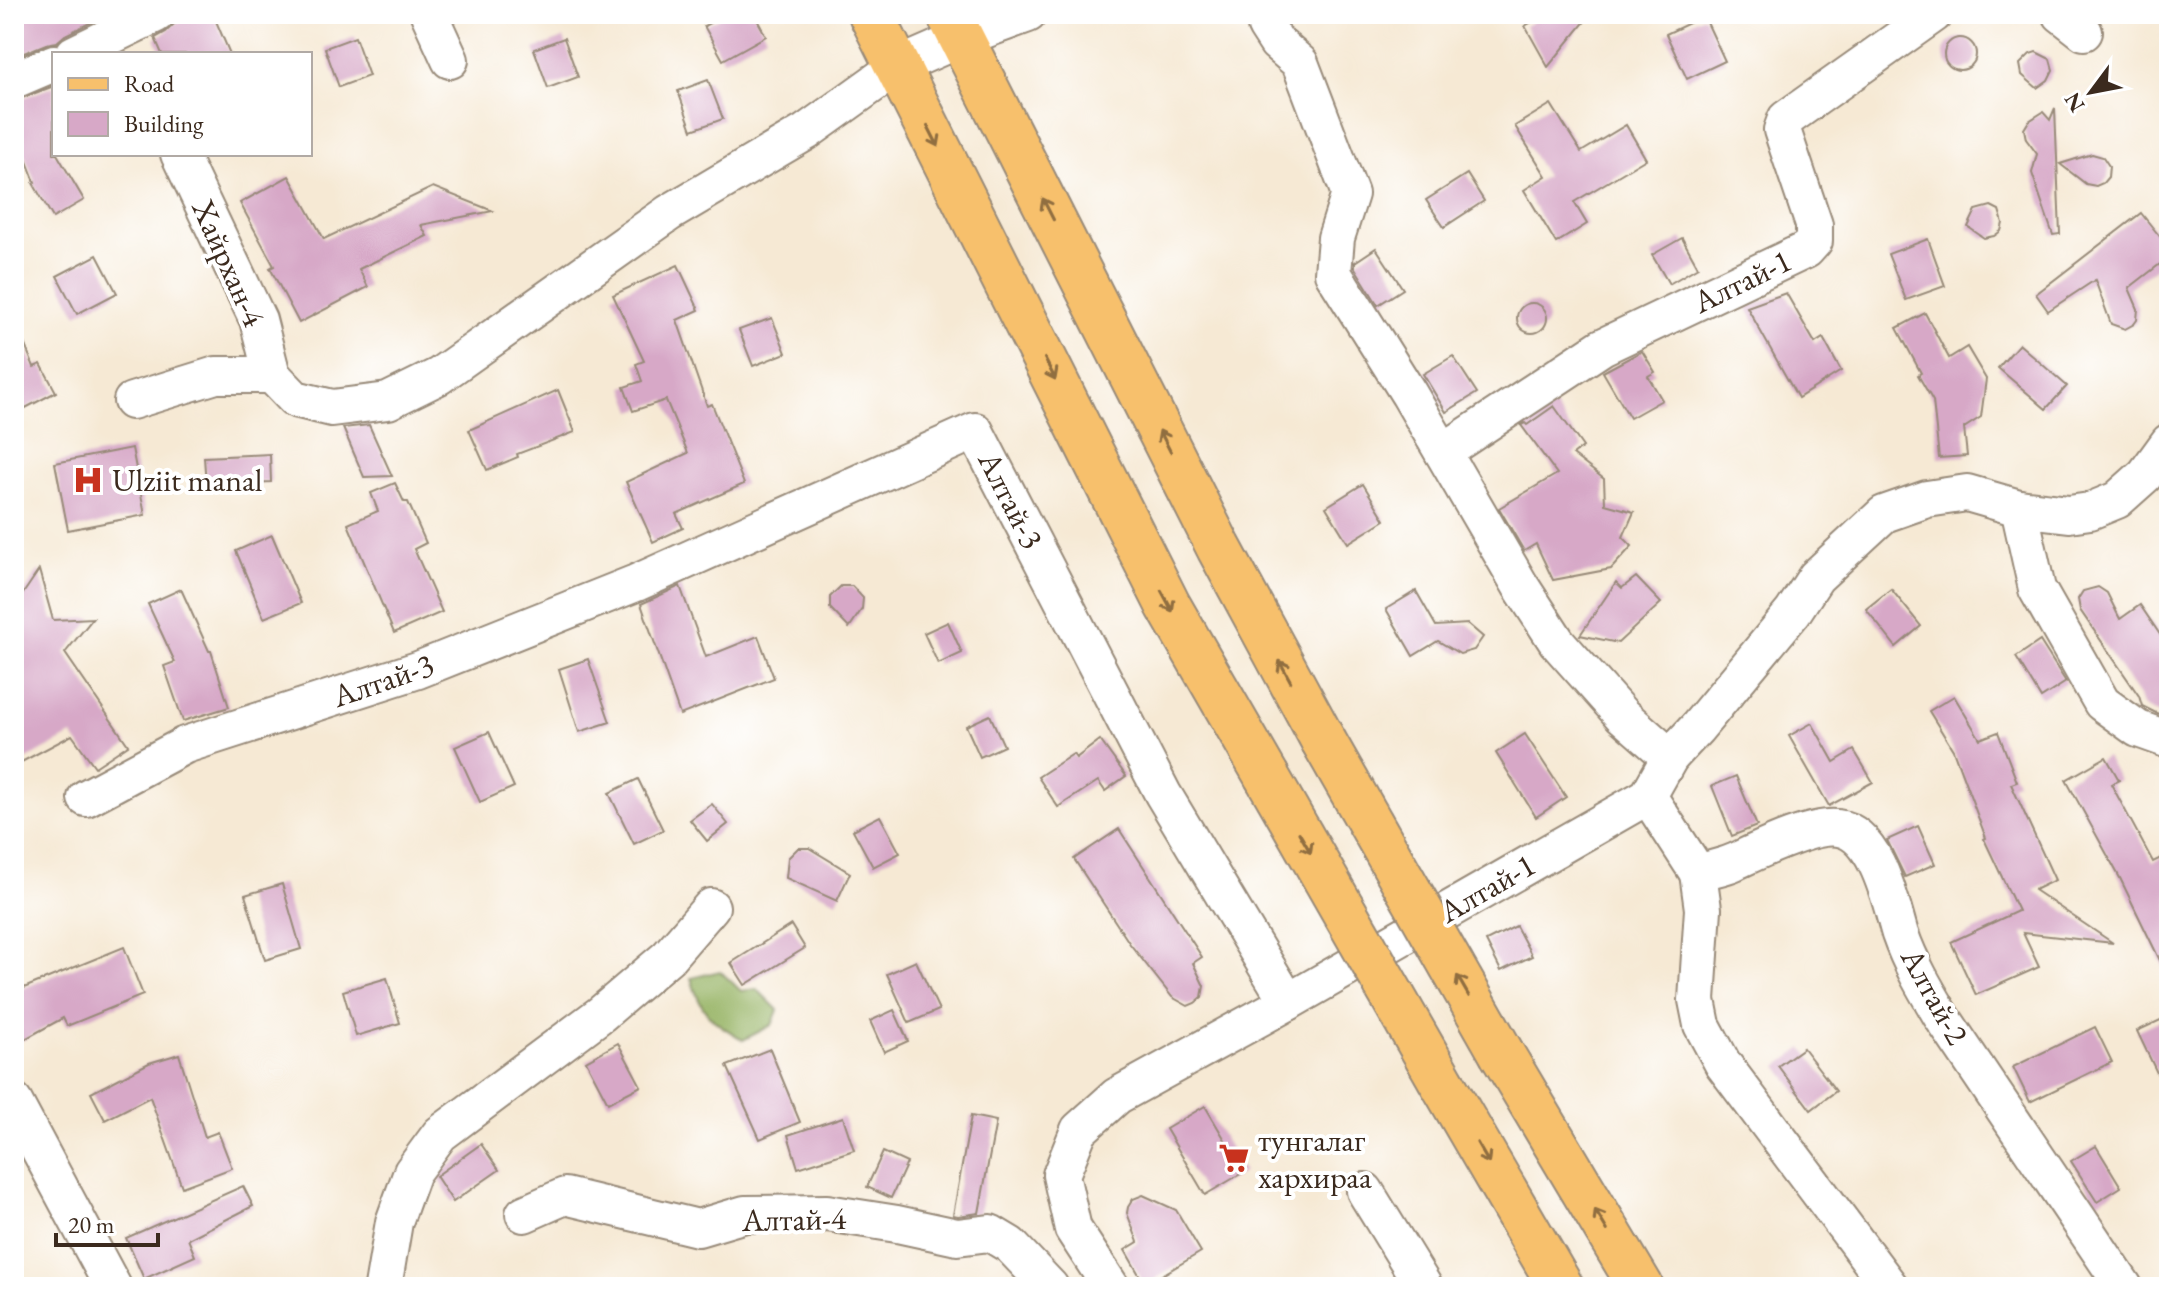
<svg xmlns="http://www.w3.org/2000/svg" width="2183" height="1301" font-family="'EB Garamond',serif">
  <style>
    .forest { fill: #99b567; stroke: #6a7042; stroke-width: 2 }
    .building { fill: #d7a8c7 }
    .lines { fill: none; stroke-linecap: round; stroke-linejoin: round }
    .minor-casing { stroke: #988a79; stroke-width: 40 }
    .major-casing { stroke: #988a79; stroke-width: 48 }
    .minor { stroke: #fff; stroke-width: 36 }
    .major { stroke: #f7c06c; stroke-width: 44 }
    .major-bridge-casing { stroke: #988a79; stroke-width: 48; stroke-linecap: butt }
    .major-bridge { stroke: #f7c06c; stroke-width: 44 }
    .oneway { stroke: #906e41 }
    .labels { text-anchor: middle; stroke-width: 8; stroke-linejoin: round; paint-order: stroke }
    .street-label { font-size: 32px; fill: #3b2a1e; stroke: #fff }
    .poi-label { font-size: 32px; fill: #3b2a1e; stroke: #fff; text-anchor: start }
  </style>
  <rect width="100%" height="100%" fill="#fff"/>
  <filter id="ink" filterUnits="userSpaceOnUse"><feTurbulence type="fractalNoise" baseFrequency=".0125" numOctaves="2"/><feDisplacementMap in="SourceGraphic" scale="16" xChannelSelector="R" yChannelSelector="G"/><feConvolveMatrix kernelMatrix="1 2 1 2 8 2 1 2 1" color-interpolation-filters="sRGB"/></filter>
  <filter id="wash" filterUnits="userSpaceOnUse"><feTurbulence type="fractalNoise" baseFrequency=".006" numOctaves="4" result="noise"/><feDisplacementMap in="SourceGraphic" scale="32" xChannelSelector="R" yChannelSelector="G"/><feGaussianBlur stdDeviation="1.8" result="paint"/><feColorMatrix in="noise" values="0 0 0 0 0 0 0 0 0 0 0 0 0 0 0 0 0 1.4 0 .05"/><feComposite in="paint" operator="in"/></filter>
  <g filter="url(#wash)">
    <rect width="100%" height="100%" fill="#f6e9d4"/>
    <path class="forest" d="M720,971l21,20 16,-2 21,21 -6,15 -29,15c-33,-21 -41,-24 -52,-62z"/>
    <g id="blocks">
      <g class="building">
        <path d="M14,14h94l-43,21 -8,7 -11,2 -32,13z"/>
        <path d="M196,14h17l17,40h-68l-7,-16 11,-6 8,-8z"/>
        <path d="M726,14h28l12,22 -43,24 -19,-34z"/>
        <path d="M1546,14h45l-43,53 -23,-41z"/>
        <path d="M1704,16l21,45 -38,18 -21,-45z"/>
        <path d="M355,37l14,39 -30,11 -14,-39z"/>
        <path d="M564,38l14,39 -30,11 -14,-39z"/>
        <circle cx="1960" cy="54" r="16"/>
        <path d="M2036,52l14,7 3,11 -5,10 -11,8 -15,-13 -2,-11 10,-10z"/>
        <path d="M708,80l15,39 -31,11 -14,-39z"/>
        <path d="M54,86v68h3l27,46 -31,18 -20,-35 2,-1 -21,-54v-27z"/>
        <path d="M1551,104l30,48 45,-27 20,34 -72,43 13,22 -31,19 -32,-53 22,-14 -31,-50z"/>
        <path d="M2055,108l5,126 -7,1 -21,-62 5,-19 -11,-15 -2,-10 5,-8 14,-9 7,8z"/>
        <path d="M2092,154l11,3 6,9 -1,11 -5,6 -7,3 -10,-2 -26,-20z"/>
        <path d="M1467,174l17,27 -40,26 -18,-27z"/>
        <path d="M289,176l35,63 109,-52 60,24 -72,14 6,11 -68,33 9,18 -69,36 -29,-55 4,-2 -34,-63z"/>
        <path d="M1991,206l8,4 4,13 -2,8 -7,5 -10,2 -16,-11 8,-17z"/>
        <path d="M2141,213l28,35v9l-40,31 9,21 -1,11 -3,4 -9,5 -14,-5 -16,-44 -47,31 -12,-17z"/>
        <path d="M1682,238l16,29 -29,17 -17,-29z"/>
        <path d="M1928,239l17,47 -39,14 -18,-46z"/>
        <path d="M1376,248l27,41 -25,16 -23,-37v-6z"/>
        <path d="M97,255l20,38 -40,21 -20,-38z"/>
        <path d="M678,265l21,45 -22,10 30,86 5,-2 32,80 -68,30 7,14 -30,14 -27,-60 62,-29 -22,-53 -33,11 -9,-24 18,-6 -6,-17 8,-3 -31,-66z"/>
        <path d="M1786,293l29,50 8,-5 18,33 -43,27 -51,-91z"/>
        <circle cx="1532" cy="318" r="15"/>
        <path d="M1925,313l24,45 18,-11 19,32 -5,38 -17,11 3,28 -28,2 -6,-57 -15,-26 3,-2 -24,-45z"/>
        <path d="M772,318l14,35 -33,13 -14,-36z"/>
        <path d="M14,319l20,48 7,-3 15,28 -42,22z"/>
        <path d="M2019,344l48,42 -21,23 -48,-41z"/>
        <path d="M1642,351l13,21 -7,4 14,24 -32,18 -27,-46z"/>
        <path d="M1453,356l24,37 -31,19 -23,-38z"/>
        <path d="M558,390l17,42 -58,22 1,3 -31,13 -18,-40z"/>
        <path d="M1554,406l29,41 -10,8 31,24 1,25 29,8 -11,25 9,9 -21,23 -58,11 -17,-36 -12,7 -25,-43 58,-34 -36,-49 4,-2 2,2z"/>
        <path d="M369,425l23,51 -28,1 -21,-49z"/>
        <path d="M132,448l13,67 -77,15 -13,-67z"/>
        <path d="M270,454l1,28 -65,3 -2,-28z"/>
        <path d="M395,483l9,19h4l18,41 -12,6 28,63 -48,21 -46,-109 30,-13 -7,-18z"/>
        <path d="M1363,484l22,36 -37,23 -22,-36z"/>
        <path d="M272,535l29,68 -37,15 -28,-67z"/>
        <path d="M39,570l14,50 40,-2 -28,35 63,92 -33,22 -23,-32 -58,31v-159z"/>
        <path d="M1636,577l25,26 -43,40 -38,-8 36,-53 6,6z"/>
        <path d="M680,586l26,71 52,-21 16,42 -94,37 -39,-111z"/>
        <path d="M841,586h11l11,12 -1,11 -13,19 -19,-20v-11z"/>
        <path d="M2098,587l9,6 13,26 20,-14 29,43v56l-11,10 -16,-8 -3,-10 -59,-86 -2,-11 5,-8z"/>
        <path d="M181,589l28,62h2l18,56 -46,14 -19,-55 11,-4 -27,-58z"/>
        <path d="M1891,589l30,37 -25,21 -30,-38z"/>
        <path d="M1416,591l20,35 32,-2 15,13 -9,13 -14,4 -22,-13 -25,15 -27,-47z"/>
        <path d="M948,622l14,31 -24,11 -14,-31z"/>
        <path d="M2040,641l26,41 -25,16 -25,-41z"/>
        <path d="M588,659l22,63 -31,10 -20,-63z"/>
        <path d="M1954,696l26,43 18,-7 19,50 -6,2 44,96 -21,10 79,53 -90,-10 16,34 -63,28 -25,-53 67,-31 -34,-72 2,-1 -33,-88 -24,-39z"/>
        <path d="M990,715l14,31 -24,11 -14,-31z"/>
        <path d="M1812,723l22,39 20,-12 19,32 -44,24 -40,-70z"/>
        <path d="M489,732l25,55 -34,15 -25,-55z"/>
        <path d="M1525,734l41,63 -30,20 -40,-64z"/>
        <path d="M1100,740l26,36 -21,15 -7,-10 -40,26 -20,-30 35,-23 3,4z"/>
        <path d="M2106,757l13,23 -8,4 42,78 16,-8v125l-49,-101 -54,-98z"/>
        <path d="M1736,776l21,50 -25,10 -20,-50z"/>
        <path d="M638,779l25,51 -29,14 -25,-51z"/>
        <path d="M712,804l16,20 -21,17 -17,-21z"/>
        <path d="M880,816l20,37 -27,14 -20,-37z"/>
        <path d="M1918,826l17,38 -30,13 -18,-37z"/>
        <path d="M1119,829l83,128 -9,6 11,23 -2,11 -7,6 -7,3 -16,-9 -42,-53 -56,-85z"/>
        <path d="M798,848h11l41,25 -13,28 -51,-23 2,-20z"/>
        <path d="M282,884l19,65 -36,11 -20,-65z"/>
        <path d="M791,925l14,23 -60,37 -14,-22z"/>
        <path d="M1516,926l16,30 -31,15 -15,-30z"/>
        <path d="M124,947l19,48 -76,31 -4,-8 -49,27v-53z"/>
        <path d="M916,961l23,49 -30,13 -22,-49z"/>
        <path d="M387,978l13,45 -44,13 -13,-45z"/>
        <path d="M894,1010l14,31 -24,11 -14,-31z"/>
        <path d="M2169,1016v82l-32,-67z"/>
        <path d="M2095,1027l17,35 -82,40 -17,-35z"/>
        <path d="M618,1043l23,43 -33,17 -22,-42z"/>
        <path d="M1803,1048l33,43 -25,19 -33,-44z"/>
        <path d="M770,1049l30,73 -40,17 -33,-73z"/>
        <path d="M179,1054l26,83 13,-5 14,36 -50,19 -32,-90 -45,23 -14,-27 58,-30z"/>
        <path d="M1205,1106l39,66 -39,23 -39,-66z"/>
        <path d="M971,1116l25,5 -17,92 -21,3 -5,-1z"/>
        <path d="M843,1117l11,33 -56,18 -10,-33z"/>
        <path d="M481,1144l18,26 -46,32 -17,-26z"/>
        <path d="M2096,1146l25,41 -24,15 -26,-41z"/>
        <path d="M883,1152l24,11 -16,35 -24,-11z"/>
        <path d="M243,1186l10,20 -65,33 7,17 -51,23 -18,-41z"/>
        <path d="M1143,1195l33,15 25,42 -56,33 -20,-35 13,-8 -11,-29 1,-6 5,-8z"/>
      </g>
    </g>
  </g>
  <g filter="url(#ink)">
    <use href="#blocks" fill-opacity="0" stroke="#988a79" stroke-width="2"/>
    <g class="lines">
      <g class="minor-casing">
        <g id="minor">
          <path d="M429,14l21,46"/>
          <path d="M1270,14l-4,12 11,17 23,20 50,131 -14,44 -3,35 76,121 111,191 37,57 65,73 48,42"/>
          <path d="M2061,14l23,18"/>
          <path d="M74,54l82,-40"/>
          <path d="M14,80l40,-17"/>
          <path d="M179,154l79,166 14,55"/>
          <path d="M272,375l23,24 37,9 56,-7 51,-25 230,-163 137,-81 92,-66 64,-28 66,-24"/>
          <path d="M132,401l84,-26h56"/>
          <path d="M1443,452l159,-105 204,-97 8,-9v-16l-32,-95 4,-11 148,-105"/>
          <path d="M2019,508l18,81 65,114 36,26 31,11"/>
          <path d="M1648,796l50,77c12,-4 25,-6 36,-11 24,-11 78,-38 104,-34 39,5 53,76 62,106 10,29 26,56 42,83l182,270"/>
          <path d="M86,798l99,-53 233,-75 218,-87 339,-152 188,363 125,208"/>
          <path d="M1698,873l5,36 -6,91 5,25 21,39 167,223"/>
          <path d="M14,1102l99,185"/>
          <path d="M1365,1191l59,96"/>
          <path d="M524,1214l41,-18 133,32 47,-14 82,-1 70,11 60,13 33,-4 20,12 40,42"/>
          <path d="M383,1287l11,-65 18,-50 28,-38 161,-120 67,-57 43,-50"/>
          <path d="M1111,1287l-38,-58 -12,-54 18,-45 38,-34 171,-94 360,-206 22,-39 27,-29 96,-116 23,-35 68,-63 43,-15 40,-6 52,15 50,6 21,-3 27,-11 28,-25 24,-33"/>
        </g>
      </g>
      <g class="major-casing">
        <g id="major">
          <path d="M871,14l297,591 98,170"/>
          <path d="M949,14l270,534 104,192"/>
          <path d="M1502,1054l139,233"/>
          <path d="M1444,1086l117,201"/>
        </g>
      </g>
      <use href="#minor" class="minor"/>
      <use href="#major" class="major"/>
      <g class="major-bridge-casing">
        <g id="major-bridge">
          <path d="M1323,740l179,314"/>
          <path d="M1266,775l178,311"/>
        </g>
      </g>
      <use href="#major-bridge" class="major-bridge"/>
    </g>
    <defs><path id="oneway-shaft" d="M-6 0H5M1.5-3L5.5 0L1.5 3" fill="none" stroke-width="1.6" stroke-linecap="round" stroke-linejoin="round" transform="scale(2)"/></defs>
    <g class="oneway">
      <use href="#oneway-shaft" transform="translate(933 136) rotate(63)"/>
      <use href="#oneway-shaft" transform="translate(1048 209) rotate(-117)"/>
      <use href="#oneway-shaft" transform="translate(1050 369) rotate(63)"/>
      <use href="#oneway-shaft" transform="translate(1165 441) rotate(-117)"/>
      <use href="#oneway-shaft" transform="translate(1167 601) rotate(62)"/>
      <use href="#oneway-shaft" transform="translate(1285 671) rotate(-118)"/>
      <use href="#oneway-shaft" transform="translate(1305 843) rotate(60)"/>
      <use href="#oneway-shaft" transform="translate(1463 986) rotate(-120)"/>
      <use href="#oneway-shaft" transform="translate(1483 1153) rotate(60)"/>
      <use href="#oneway-shaft" transform="translate(1601 1220) rotate(-121)"/>
    </g>
  </g>
  <defs>
    <g id="hospital-bare" transform="scale(2.4)"><path d="M-5-5h3v3.5h4V-5h3V5h-3V1.5h-4V5h-3Z" fill="#c8321e" stroke="#fff" stroke-width="2.5" paint-order="stroke"/></g>
    <g id="supermarket-bare" transform="scale(2.4)"><path d="M-6-5.5h2.5l.6 2H6L4.5 2H-2.5L-4.4-4H-6ZM-1.5 3.2a1.3 1.3 0 1 0 .1 0ZM3 3.2a1.3 1.3 0 1 0 .1 0Z" fill="#c8321e" stroke="#fff" stroke-width="2.5" paint-order="stroke"/></g>
  </defs>
  <g fill-rule="evenodd">
    <use href="#hospital-bare" x="88" y="480"/>
    <use href="#supermarket-bare" x="1234" y="1158"/>
  </g>
  <g class="labels">
    <g class="street-label">
      <text transform="translate(229 263) rotate(66)" y="11">Хайрхан-4</text>
      <text transform="translate(1742 281) rotate(-26)" y="11">Алтай-1</text>
      <text transform="translate(1011 500) rotate(63)" y="11">Алтай-3</text>
      <text transform="translate(383 680) rotate(-19)" y="11">Алтай-3</text>
      <text transform="translate(1487 888) rotate(-30)" y="11">Алтай-1</text>
      <text transform="translate(1935 996) rotate(61)" y="11">Алтай-2</text>
      <text transform="translate(794 1219) rotate(-1)" y="11">Алтай-4</text>
    </g>
    <g class="poi-label">
      <text x="112" y="491">Ulziit manal</text>
      <text x="1258" y="1151">тунгалаг<tspan x="1258" dy="37">хархираа</tspan></text>
    </g>
  </g>
  <rect width="2183" height="1301" fill="none" stroke="#fff" stroke-width="48"/>
  <rect x="52" y="52" width="260" height="104" fill="#ffffff" stroke="#b1aaa5" stroke-width="2"/>
  <rect x="68" y="78" width="40" height="12" fill="#f7c06c" stroke="#b1aaa5" stroke-width="2"/>
  <text x="124" y="92" font-size="24" fill="#3b2a1e">Road</text>
  <rect x="68" y="112" width="40" height="24" fill="#d7a8c7" stroke="#b1aaa5" stroke-width="2"/>
  <text x="124" y="132" font-size="24" fill="#3b2a1e">Building</text>
  <g transform="translate(2091 92) rotate(238)" stroke="#ffffff" stroke-width="6" paint-order="stroke">
  <path d="M0-6L14 30L0 20L-14 30Z" fill="#3b2a1e"/>
  <text y="-12" font-size="22" font-weight="bold" text-anchor="middle" fill="#3b2a1e">N</text>
  </g>
  <path d="M56 1233v12h102v-12" fill="none" stroke="#3b2a1e" stroke-width="4"/>
  <text x="68" y="1233" font-size="24" fill="#3b2a1e" stroke="#ffffff" stroke-width="6" paint-order="stroke">20 m</text>
</svg>
